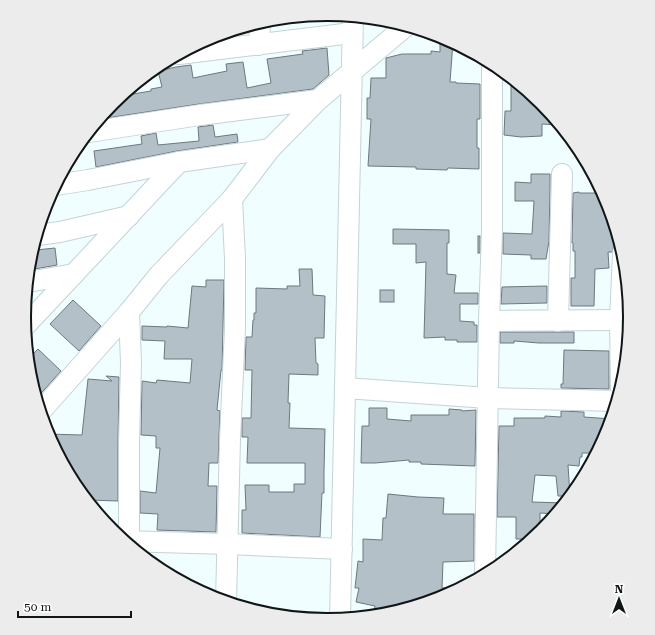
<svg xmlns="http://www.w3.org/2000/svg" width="655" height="635" font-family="'Roboto Serif',serif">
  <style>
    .building { fill: #b4c0c8; stroke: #6c787f }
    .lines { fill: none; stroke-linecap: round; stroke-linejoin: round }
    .minor-casing { stroke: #c3d4d6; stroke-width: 22 }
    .minor { stroke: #fff; stroke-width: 20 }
    .rim { fill: none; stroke: #101617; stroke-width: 2 }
  </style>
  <rect width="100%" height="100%" fill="#f0feff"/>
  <g class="building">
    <path d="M440,36l13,6 -3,40h6v1l24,1v35h-3v29h2v21l-31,-1 -1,2 -31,-1v-2l-48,-1 3,-47h-4v-21h3l1,-20h15v-20l16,-4h29v-3l9,1z"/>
    <path d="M327,48l2,27 -16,14 -114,15 -99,15 13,-16 8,-7 30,-5v-2l11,-2 -4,-16 18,-4 15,-2 2,13 34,-7 -1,-7 17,-2 4,26 24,-5 -4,-24 36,-5 -1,-3z"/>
    <path d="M511,78l31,25 18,22 -18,-1v12l-21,1 -17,-2 1,-24h6z"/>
    <path d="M213,125l2,12 22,-3 1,8 -61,9 -81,16 -2,-16 48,-7 -1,-8 15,-3 2,12 41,-4 -1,-14z"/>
    <path d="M531,174h19v16l-1,51 -3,18h-15v-4l-28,-1v-21l29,1 2,-33h-19v-19l16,1z"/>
    <path d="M579,192v1h24l5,9 9,29 1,12 -4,4 -2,5h-4l1,16 -14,1 -1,37h-23v-28h4v-27h-2v-8h-1l1,-50z"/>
    <path d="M393,229l56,1v13h-2v31l9,1 -2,18h24v11h-18v17l14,1v3h3v17h-20v-2h-12v-3l-21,1 2,-76 -10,1v-19h-23z"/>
    <rect x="478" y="236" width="2" height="17"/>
    <path d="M55,248l2,17 -28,5 1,-12h7l-1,-8z"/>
    <path d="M299,269h13l1,26 12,1 -1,42h-9l1,25 2,1v11l-29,-1 -1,29h2l-1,25 36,1 -1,42v22h-2l-2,44 -78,-4v-23h4l-1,-25h24v7h25v-8h11v-21h-58l1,-26h-6v-19h9l1,-48h-7l1,-33h6l1,-17h1v-7h2v-25l31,1v-3h13z"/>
    <path d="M206,280h18l-2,90h-1l-4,40 3,1 -2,52h-9l-1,23h9l-1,46 -59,-2 1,-16 -18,-1v-22l16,2 4,-45h-4v-12l-15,-1 1,-54 14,2 1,-3 33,3 2,-24h-28l1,-18 -23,-1v-14l25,1v-1l21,2 4,-42 14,1z"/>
    <path d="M547,286v17l-46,1 1,-17z"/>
    <rect x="380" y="290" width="14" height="12"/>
    <path d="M73,300l28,26 -22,25 -29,-27z"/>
    <path d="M500,332h74v11h-35l-25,-2v2h-14z"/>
    <path d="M38,349l23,22 -25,28 -6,-23 -2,-17z"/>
    <path d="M564,350l45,1v38l-48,-1v-4h2z"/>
    <path d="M106,376l13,1 -1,67v57l-31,-1 -12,-14 -28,-52 35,1 6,-56 24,2z"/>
    <path d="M369,408h18v11l24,2v-6h38v-6l13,1v1l14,-1 -1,56 -54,-2v-2h-12v-2l-34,3h-14l1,-37h7z"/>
    <path d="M561,411l23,1v5l28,2 -4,15 -10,19h-16v4h-2l-1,9 -11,-1 2,31h-12l-2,-20 -21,-1 -3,27 34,1 -9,11 -17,-1v21l-6,5h-18v-22h-19l2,-91h15v-8h31v-2l16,1z"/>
    <path d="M388,494l30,3 26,1 -1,16h31v47l-31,1 -1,26h20l-19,10 -13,4 -25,1 -1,7 -18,5 -13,1 2,-10 -19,-4 3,-14h-4l3,-27 5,1v-23l19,1 1,-22h3z"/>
  </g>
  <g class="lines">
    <g class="minor-casing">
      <g id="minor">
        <path d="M259,45l1,-23"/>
        <path d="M179,54l173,-21"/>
        <path d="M89,132l111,-17 118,-15"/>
        <path d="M56,185l32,-5 91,-18 91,-13"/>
        <path d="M37,235l23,-3 69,-16"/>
        <path d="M28,282l46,-8"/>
        <path d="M129,312l2,51 -2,81v102"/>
        <path d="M489,321l131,-1"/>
        <path d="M558,321l4,-147"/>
        <path d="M25,326l154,-164"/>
        <path d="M345,388l143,10 130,3"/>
        <path d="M621,391l-1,-71 3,-67"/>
        <path d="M40,412l89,-100 30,-37 73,-76 38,-50 48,-49 88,-74"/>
        <path d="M123,541l105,3 114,5"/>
        <path d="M485,576l4,-255 3,-91v-167"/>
        <path d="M226,602l4,-163 5,-111v-69l-3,-60"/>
        <path d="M340,620l13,-604"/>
      </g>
    </g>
    <use href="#minor" class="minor"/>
  </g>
  <path d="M0 0H655V635H0ZM31 317a296 296 0 1 1 592 0a296 296 0 1 1-592 0Z" fill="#ececec" fill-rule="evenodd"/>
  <path class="rim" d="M31 317a296 296 0 1 1 592 0a296 296 0 1 1-592 0Z"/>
  <g transform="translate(619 599)" stroke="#ffffff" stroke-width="3" paint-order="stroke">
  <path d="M0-3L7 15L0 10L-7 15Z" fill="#101617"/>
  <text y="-6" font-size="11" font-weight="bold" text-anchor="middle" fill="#101617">N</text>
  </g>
  <path d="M18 611v6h113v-6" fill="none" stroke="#101617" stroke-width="2"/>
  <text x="24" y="611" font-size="12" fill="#101617" stroke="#ffffff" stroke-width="3" paint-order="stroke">50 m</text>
</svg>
